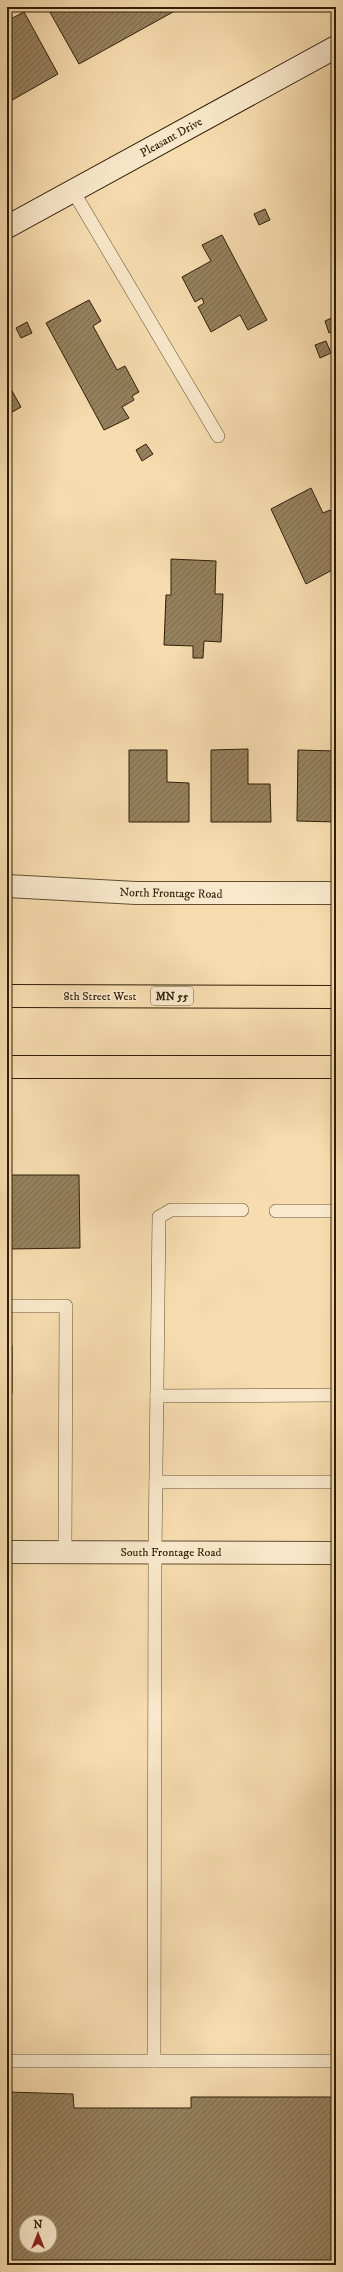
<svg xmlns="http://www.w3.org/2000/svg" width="343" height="2272" font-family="'IM FELL DW Pica',serif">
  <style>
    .building { fill: url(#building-hatch); stroke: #2f1e07; fill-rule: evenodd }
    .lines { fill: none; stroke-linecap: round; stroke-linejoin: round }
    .lane-casing { stroke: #614e31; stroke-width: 14 }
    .street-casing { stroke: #614e31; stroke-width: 24 }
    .secondary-casing { stroke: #2f1e07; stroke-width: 24 }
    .highway-casing { stroke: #2f1e07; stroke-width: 24 }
    .lane { stroke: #f9e8cb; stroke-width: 13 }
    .street { stroke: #f9e8cb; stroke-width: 22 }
    .secondary { stroke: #f9e8cb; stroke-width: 22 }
    .highway { stroke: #f6dcaf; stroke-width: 22 }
    .labels { text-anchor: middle; stroke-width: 3.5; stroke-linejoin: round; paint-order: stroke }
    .shield { fill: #f9e8cb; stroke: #6c5b42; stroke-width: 1 }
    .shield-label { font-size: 11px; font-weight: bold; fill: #2f1e07 }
    .street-label { font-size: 12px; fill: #2f1e07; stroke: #f9e8cb }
  </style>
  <defs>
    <pattern id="building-hatch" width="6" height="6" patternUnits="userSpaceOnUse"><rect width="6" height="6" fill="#96815e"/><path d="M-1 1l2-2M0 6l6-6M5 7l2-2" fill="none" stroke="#7b694c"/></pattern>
  </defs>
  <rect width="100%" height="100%" fill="#f6dcaf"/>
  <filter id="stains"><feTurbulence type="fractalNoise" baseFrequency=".005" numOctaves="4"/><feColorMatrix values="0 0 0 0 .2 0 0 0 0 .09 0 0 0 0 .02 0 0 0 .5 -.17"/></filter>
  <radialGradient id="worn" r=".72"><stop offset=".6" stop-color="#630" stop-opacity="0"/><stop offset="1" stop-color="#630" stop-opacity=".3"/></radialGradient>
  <g class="building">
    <path d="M47,7h135l-103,57z"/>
    <path d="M24,12l34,62 -51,29v-82z"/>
    <path d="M265,209l5,11 -11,5 -5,-11z"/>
    <path d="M222,235l45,85 -19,10 -8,-15 -29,17 -13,-25 6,-4 -2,-5 -7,4 -13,-25 29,-16 -9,-16z"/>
    <path d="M89,300l12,21 -8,5 24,44 8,-4 14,26 -7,4 2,4 -12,7 7,11 -25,12 -58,-107z"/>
    <path d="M336,316v14l-7,3 -4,-12z"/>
    <path d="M27,322l5,11 -11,5 -5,-10z"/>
    <path d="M326,341l5,12 -11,5 -5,-13z"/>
    <path d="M7,382l14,25 -14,8z"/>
    <path d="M146,444l7,10 -11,7 -6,-11z"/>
    <path d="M311,488l12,25 7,-3 6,12v46l-30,16 -35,-75z"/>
    <path d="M171,559l45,2 -1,33h8l-2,48 -17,-1 -1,17h-10v-12l-29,-1 2,-50h5z"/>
    <path d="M248,749v35h22l1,38h-60v-72z"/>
    <path d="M129,750h38v32l22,1v39h-60z"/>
    <path d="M298,750l38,1v71l-39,-1z"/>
    <path d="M7,1175h72l1,73 -73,1z"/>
    <rect x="7" y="1346" width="5" height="47"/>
    <path d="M7,2092l66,2 1,14h117v-11h145v168h-329zM26,2222h24v24h-24z"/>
  </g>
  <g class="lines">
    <g class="lane-casing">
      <g id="lane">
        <path d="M73,191l145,245"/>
        <path d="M276,1211h60"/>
        <path d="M7,1306h59l-1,246"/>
        <path d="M157,1396l179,-1"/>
        <path d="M156,1482h180"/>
        <path d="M7,2061h329"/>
        <path d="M154,2061l1,-509 4,-335 12,-7h71"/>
      </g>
    </g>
    <g class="street-casing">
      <g id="street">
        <path d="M7,886l129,7h200"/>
        <path d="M7,1552l329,1"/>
      </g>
    </g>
    <g class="secondary-casing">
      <path id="secondary" d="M7,227l329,-180"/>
    </g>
    <g class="highway-casing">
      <g id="highway">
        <path d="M7,996l329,1"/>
        <path d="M7,1067h329"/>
      </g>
    </g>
    <use href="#lane" class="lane"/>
    <use href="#street" class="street"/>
    <use href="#secondary" class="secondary"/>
    <use href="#highway" class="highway"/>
  </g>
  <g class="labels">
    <rect class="shield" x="151" y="987" width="42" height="18" rx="3"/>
    <g class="shield-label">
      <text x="172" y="1000">MN 55</text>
    </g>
    <g class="street-label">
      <text transform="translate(171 137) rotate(-29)" y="4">Pleasant Drive</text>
      <text transform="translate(171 893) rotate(1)" y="4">North Frontage Road</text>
      <text x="100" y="1000">8th Street West</text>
      <text x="171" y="1556">South Frontage Road</text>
    </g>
  </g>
  <rect width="343" height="2272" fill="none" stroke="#f6dcaf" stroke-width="24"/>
  <rect x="8" y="8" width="327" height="2256" fill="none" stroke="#2f1e07" stroke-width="2"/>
  <rect x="12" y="12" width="319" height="2248" fill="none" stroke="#2f1e07"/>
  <g transform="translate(38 2234)"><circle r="19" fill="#f9e8cb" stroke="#a8977d"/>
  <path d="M0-3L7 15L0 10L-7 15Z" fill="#8f2418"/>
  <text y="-6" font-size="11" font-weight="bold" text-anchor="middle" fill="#2f1e07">N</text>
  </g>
  <rect width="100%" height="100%" filter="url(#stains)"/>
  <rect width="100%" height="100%" fill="url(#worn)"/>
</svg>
